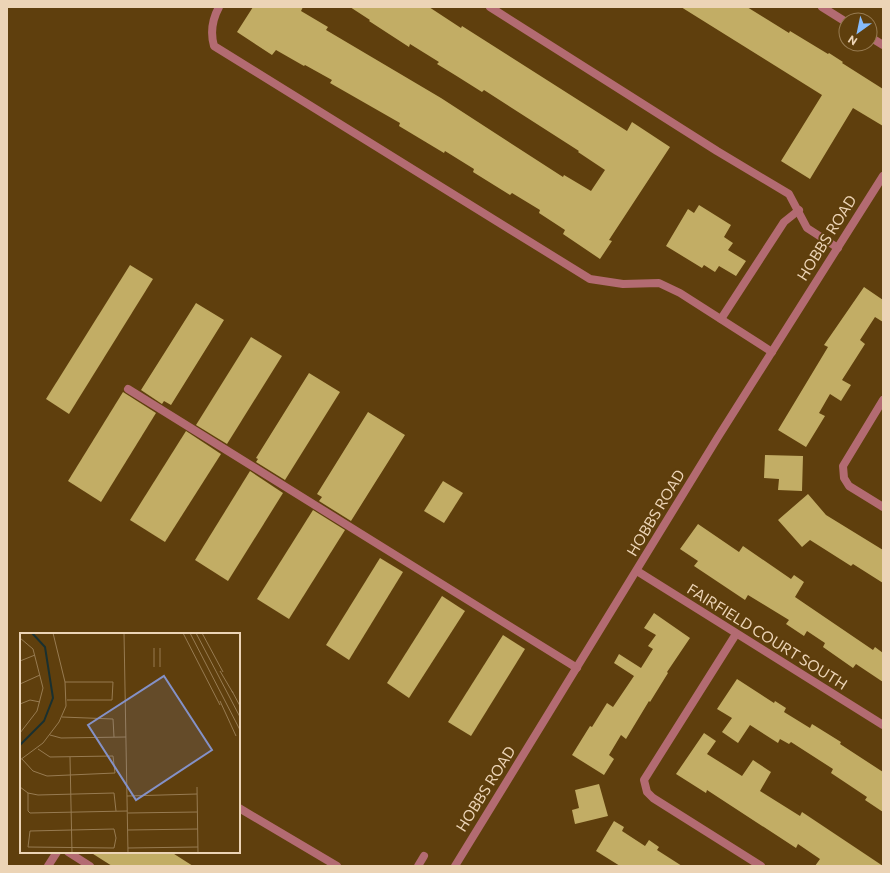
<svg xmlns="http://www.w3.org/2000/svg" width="890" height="873" font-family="Commissioner,sans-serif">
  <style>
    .building { fill: #c2ad65 }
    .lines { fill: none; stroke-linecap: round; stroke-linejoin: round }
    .service { stroke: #b36b72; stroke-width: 8 }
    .minor { stroke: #b36b72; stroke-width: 8 }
    .tertiary { stroke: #b36b72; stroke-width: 8 }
    .labels { text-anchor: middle; stroke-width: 4; stroke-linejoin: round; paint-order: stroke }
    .street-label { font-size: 15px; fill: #ecd4b6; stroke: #5f3f0d }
    .inset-river { fill: none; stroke: #193030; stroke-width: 2 }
    .inset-road { fill: none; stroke: #977b51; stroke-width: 1 }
    .view { fill: #8491c7; fill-opacity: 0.15; stroke: #8491c7; stroke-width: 2 }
    .inset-edge { fill: none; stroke: #ecd4b6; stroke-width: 2 }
  </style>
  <rect width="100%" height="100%" fill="#5f3f0d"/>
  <g class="building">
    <path d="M253,7h50l-2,4 27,16 -2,3 115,68 122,79 1,-2 27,16 14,-21 -27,-18 1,-1 -95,-61 -2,2 -27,-17 -18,-11 2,-2 -29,-18 -1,3 -40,-26 1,-1 -20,-13h79l32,21 1,-2 165,105 5,-9 38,25 -61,93 3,1 -12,18 -37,-25 2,-4 -26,-17 1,-3 -28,-17 -2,2 -37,-23 1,-3 -29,-18 -1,2 -45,-27 1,-3 -70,-40 2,-3 -27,-15 -1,1 -28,-16 -4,5 -35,-23z"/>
    <path d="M681,7h66l42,26 1,-2 38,23 1,-1 14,9 -1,1 41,26v37l-30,-18 -43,71 -29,-18 41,-66z"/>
    <path d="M699,205l32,20 -7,12 9,6 -5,7 18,11 -10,15 -17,-10 -4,6 -11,-7 -2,3 -36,-22 22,-37 6,4z"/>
    <path d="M130,265l23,14 -84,135 -23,-15z"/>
    <path d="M864,287l19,13v22l-8,-5 -15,23 5,4 -23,36 9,5 -10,16 -11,-7 -11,19 6,3 -19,31 -28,-17 50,-83 -4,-2z"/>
    <path d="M196,303l28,17 -53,85 -7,-4 -2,3 -21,-14z"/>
    <path d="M251,337l31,19 -55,88 -31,-19z"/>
    <path d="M309,373l31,19 -55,88 -29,-18 2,-3 -2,-1z"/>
    <path d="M123,392l33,21 -55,89 -33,-21z"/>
    <path d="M368,412l37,23 -54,86 -32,-20 3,-4 -5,-3z"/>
    <path d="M186,431l35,23 -56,88 -35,-22z"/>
    <path d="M765,455l38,1 -1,35 -24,-1 1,-11 -15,-1z"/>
    <path d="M250,471l33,22 -55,88 -33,-21z"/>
    <path d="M443,481l20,12 -19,30 -20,-12z"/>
    <path d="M808,494l18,21 57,35v33l-30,-19 -2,2 -41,-26 -8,7 -24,-27z"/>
    <path d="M313,510l32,20 -56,89 -32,-20z"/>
    <path d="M698,524l41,28 4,-6 48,33 3,-4 10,7 -9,15 78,53 2,-3 8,6v29l-27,-18 -3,4 -30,-21 2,-4 -18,-12 -3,5 -18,-12 3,-4 -41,-25 -3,5 -51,-34 4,-5 -18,-12z"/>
    <path d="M380,558l23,14 -54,88 -23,-15z"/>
    <path d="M442,596l23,15 -56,87 -22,-15z"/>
    <path d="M654,613l36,25 -23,34 1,1 -18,29 -1,-1 -23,38 -5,-4 -12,20 5,4 -10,16 -32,-20 18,-29 2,1 15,-24 6,4 21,-31 -20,-13 5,-9 22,14 12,-19 -5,-3 8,-11 -12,-7z"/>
    <path d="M503,635l22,14 -54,87 -23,-14z"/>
    <path d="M737,679l37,24 1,-2 11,7 -2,4 26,16 2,-4 29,18 -1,2 43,28v40l-18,-12 2,-3 -36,-24 2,-4 -42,-27 -2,2 -9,-5 -2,4 -28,-18 -12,18 -16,-11 10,-14 -15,-9z"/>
    <path d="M704,733l12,8 -9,13 35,22 11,-16 18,12 -11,19 40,25 2,-4 81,54h-68l5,-7 -22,-15 -2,4 -89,-58 -1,3 -30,-19z"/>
    <path d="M599,784l9,32 -33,8 -3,-14 7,-2 -4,-18z"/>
    <path d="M614,821l10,6 -2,4 23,15 4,-6 10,7 -2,3 25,16h-62l-24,-15z"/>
    <path d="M90,852h81l22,14h-81z"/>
  </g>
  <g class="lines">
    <g class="service">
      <path d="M219,7c-7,13 -9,25 -5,39l376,233 33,5 36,-1 21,10 92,59"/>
      <path d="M490,7l227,144 72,43 18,34 31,20"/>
      <path d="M721,319l63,-97 15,-12"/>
      <path d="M128,389l449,279"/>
      <path d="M239,808l98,58"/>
      <path d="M68,852l22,14"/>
      <path d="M48,866l9,-14"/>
      <path d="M418,866l6,-10"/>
    </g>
    <g class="minor">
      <path d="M822,7l24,15"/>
      <path d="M870,37l13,8"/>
      <path d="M883,400l-40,66 1,12 5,8 34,21"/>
      <path d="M637,571l246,154"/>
      <path d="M736,634l-92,146 3,12 6,6 108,68"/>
    </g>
    <path class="tertiary" d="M455,866l263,-429 165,-261"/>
  </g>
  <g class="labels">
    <g class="street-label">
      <text transform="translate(827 238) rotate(-58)" y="5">HOBBS ROAD</text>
      <text transform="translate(656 513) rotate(-59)" y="5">HOBBS ROAD</text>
      <text transform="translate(767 637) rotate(32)" y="5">FAIRFIELD COURT SOUTH</text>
      <text transform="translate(486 789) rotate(-58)" y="5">HOBBS ROAD</text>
    </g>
  </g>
  <g transform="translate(20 633)">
    <rect width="220" height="220" fill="#5f3f0d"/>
    <path class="inset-river" d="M0,112l24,-24 9,-23 -8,-51 -13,-14"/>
    <path class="inset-road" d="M104,0l4,220M163,0l37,72M170,0l50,97M176,0l44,84M182,0l21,39M0,5l13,11 10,39 -6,23 -17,22M134,15v19M0,28l15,-6M140,34v-19M200,38l13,22M45,49h48l-1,18h-45M0,51l20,-9M212,58l8,15M200,68l16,35M0,71l10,-4 10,2M42,84l51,2 1,18M30,102l11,3 65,-1M50,124l2,96M2,126l11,12 14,5 68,-3 -2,-17 -63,1 -12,-8M0,127l23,-17 16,-21 7,-16 -1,-24 -12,-49M0,154l8,6 10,2 76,-2 2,18M177,154l1,66M8,160v18l2,2 97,-2M107,163l70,-2M108,180l69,-1M94,196l2,9 -2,10 -86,-1 2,-16zM108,197l70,-1M108,215l70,-1"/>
    <path class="view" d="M144,43l48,74 -76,50 -48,-75z"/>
    <rect width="220" height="220" class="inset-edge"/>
  </g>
  <rect width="890" height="873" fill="none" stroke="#ecd4b6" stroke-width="16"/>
  <g transform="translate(858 32) rotate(213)"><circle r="19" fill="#5f3f0d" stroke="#977b51"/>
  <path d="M0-3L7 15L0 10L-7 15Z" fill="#86bbfb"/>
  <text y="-6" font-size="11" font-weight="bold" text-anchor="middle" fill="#ecd4b6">N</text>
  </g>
</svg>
